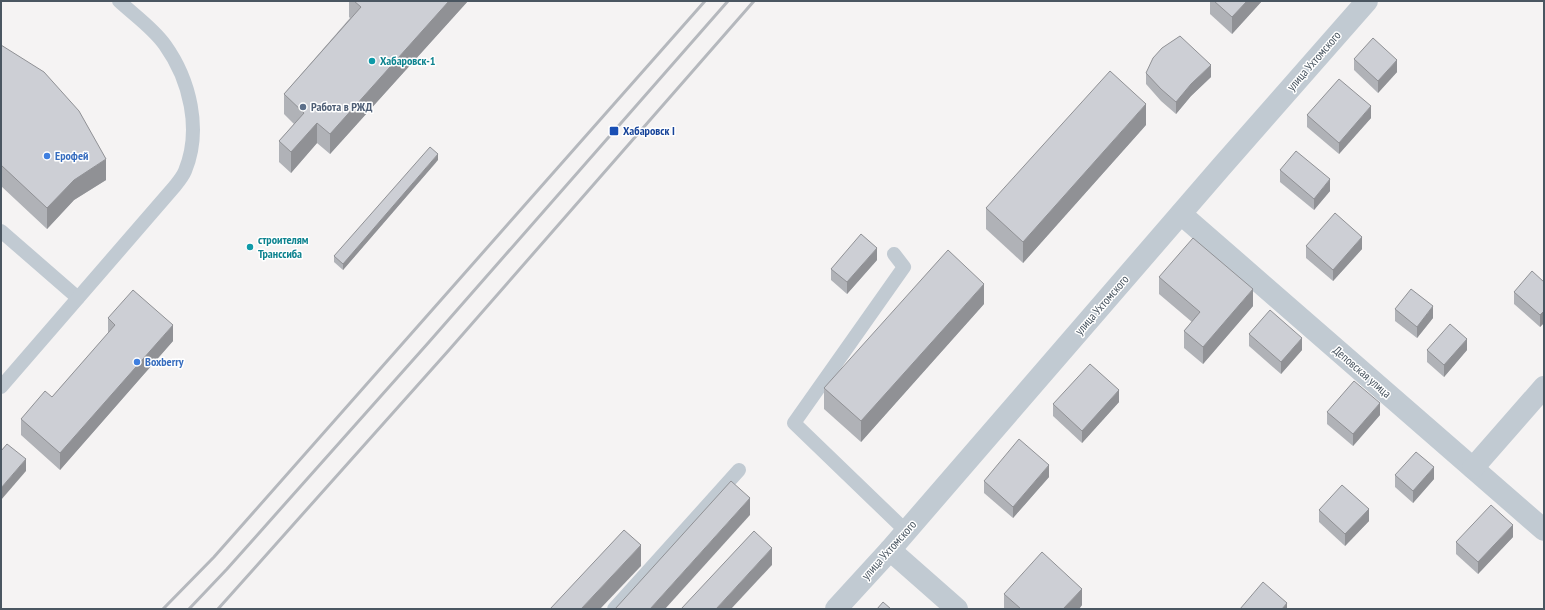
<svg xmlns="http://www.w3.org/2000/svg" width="1545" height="610" font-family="'PT Sans Narrow',sans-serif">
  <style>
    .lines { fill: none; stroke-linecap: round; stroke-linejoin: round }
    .service { stroke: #c1cad2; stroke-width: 14 }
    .minor { stroke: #c1cad2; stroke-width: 22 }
    .rail { stroke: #b5b8bd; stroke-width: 3 }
    .wall { fill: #b0b2b7 }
    .shaded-wall { fill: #909195 }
    .building { fill: #cdcfd5; stroke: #909195 }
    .culture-dot { fill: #0f9aa8; stroke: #fff; stroke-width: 1.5 }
    .service-dot { fill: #5c6f8a; stroke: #fff; stroke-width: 1.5 }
    .transit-dot { fill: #1a4fb4; stroke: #fff; stroke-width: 1.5 }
    .shop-dot { fill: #3f7fe0; stroke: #fff; stroke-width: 1.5 }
    .labels { text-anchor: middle; stroke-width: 3; stroke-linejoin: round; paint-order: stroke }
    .culture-label { font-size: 12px; font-weight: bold; fill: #0d838f; stroke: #fff; text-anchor: start }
    .street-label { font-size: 12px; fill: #4a5661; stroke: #fff }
    .service-label { font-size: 12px; font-weight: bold; fill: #4e5e75; stroke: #fff; text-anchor: start }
    .transit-label { font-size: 12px; font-weight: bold; fill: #164399; stroke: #fff; text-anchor: start }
    .shop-label { font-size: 12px; font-weight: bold; fill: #366cbe; stroke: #fff; text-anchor: start }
  </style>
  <rect width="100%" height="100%" fill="#f5f3f3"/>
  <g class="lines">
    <g class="service">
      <path d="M1,231l77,67"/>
      <path d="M894,254l10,13 -110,156 112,108"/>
      <path d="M1,387l174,-201c4,-5 8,-10 10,-15 17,-41 5,-91 -20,-126 -12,-17 -31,-30 -46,-44"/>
      <path d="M614,609l125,-139"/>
    </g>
    <g class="minor">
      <path d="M1181,214l363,316"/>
      <path d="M1473,468l71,-81"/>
      <path d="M890,550l67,59"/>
      <path d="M836,609l54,-59 332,-384 145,-165"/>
    </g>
    <g class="rail">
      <path d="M163,609l51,-52 491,-556"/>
      <path d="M189,609l38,-40 202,-227 299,-341"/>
      <path d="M218,609l231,-259 305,-349"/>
    </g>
  </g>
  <g class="wall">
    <path d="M349,1h119l-138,153 -13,-11 -26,30 -12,-11v-21l15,-17 -10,-10v-20l66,-76 -1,-1z"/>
    <path d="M1210,1h52l-30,33 -22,-20z"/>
    <path d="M1,45l105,135 -32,20 -27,29 -46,-43z"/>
    <path d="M1354,59l43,13 -19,21 -24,-23z"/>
    <path d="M1146,73l65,4 -20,19 -15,18 -15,-13 -15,-17z"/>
    <path d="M1307,115l64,3 -32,36 -32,-27z"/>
    <path d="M1146,125l-123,138 -37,-34v-21z"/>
    <path d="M438,160l-95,110 -9,-8v-6z"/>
    <path d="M1280,170l50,21 -16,19 -34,-28z"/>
    <path d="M1306,246l56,3 -29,32 -27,-23z"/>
    <path d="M877,260l-30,34 -16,-14v-11z"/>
    <path d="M1159,277l94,29 -50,58 -19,-16v-17l8,-9 -33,-28z"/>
    <path d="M1544,282v41l-4,4 -26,-23v-12z"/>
    <path d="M984,304l-123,138 -37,-33v-21z"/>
    <path d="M1395,309l38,9 -16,20 -22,-17z"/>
    <path d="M108,318l65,23 -113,129 -39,-35v-16l31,-22 56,-63z"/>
    <path d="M1249,334l53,16 -21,24 -32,-28z"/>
    <path d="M1427,350h40l-23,27 -17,-15z"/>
    <path d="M1119,402l-37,41 -29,-27v-12z"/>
    <path d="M1327,412l53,3 -27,31 -26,-22z"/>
    <path d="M1395,475l39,4 -21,24 -18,-16z"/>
    <path d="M1049,477l-36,41 -29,-25v-12z"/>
    <path d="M1319,510l50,11 -24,25 -26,-24z"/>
    <path d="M1513,537l-35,37 -22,-20v-12z"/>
    <path d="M1004,594l78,11 -3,4h-75z"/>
  </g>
  <g class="shaded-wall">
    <path d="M449,1h19l-138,153v-20z"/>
    <path d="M1247,1h15l-30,33v-17z"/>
    <path d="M1397,60v12l-19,21v-12z"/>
    <path d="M1211,65v12l-20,19 -15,18v-12l15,-18z"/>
    <path d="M1146,104v21l-123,138v-21z"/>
    <path d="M1371,106v12l-32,36v-11z"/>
    <path d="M317,123v20l-26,30v-21z"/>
    <path d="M438,154v6l-95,110v-6z"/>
    <path d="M106,159v21l-32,20 -27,29v-21l27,-28z"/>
    <path d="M1330,179v12l-16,19v-11z"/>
    <path d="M1362,237v12l-29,32v-11z"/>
    <path d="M877,248v12l-30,34v-12z"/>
    <path d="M984,284v20l-123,138v-21z"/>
    <path d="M1253,289v17l-50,58v-17z"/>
    <path d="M1433,306v12l-16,20v-11z"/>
    <path d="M1544,311v12l-4,4v-12z"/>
    <path d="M173,325v16l-113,129v-17z"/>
    <path d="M1302,338v12l-21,24v-12z"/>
    <path d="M1467,339v11l-23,27v-12z"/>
    <path d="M1119,390v12l-37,41v-12z"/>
    <path d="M1380,403v12l-27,31v-12z"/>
    <path d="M26,459v12l-25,29v-12z"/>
    <path d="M1049,465v12l-36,41v-11z"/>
    <path d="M1434,467v12l-21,24v-12z"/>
    <path d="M750,498v17l-85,94h-15z"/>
    <path d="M1369,509v12l-24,25v-12z"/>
    <path d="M1513,525v12l-35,37v-12z"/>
    <path d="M641,545v21l-41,43h-19z"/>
    <path d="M772,548v17l-41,44h-15z"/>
    <path d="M1082,589v16l-3,4h-16z"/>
    <path d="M1287,603v6h-5z"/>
  </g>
  <g class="building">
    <path d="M354,1h95l-119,133 -13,-11 -26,29 -12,-11 25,-28 -20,-19 77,-87z"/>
    <path d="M1214,1h33l-15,16z"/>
    <path d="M1180,36l31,29 -20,19 -15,18 -15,-13 -15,-16 7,-15 9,-10z"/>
    <path d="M1373,38l24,22 -19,21 -24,-22z"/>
    <path d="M1,45l43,27 35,39 27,48 -32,21 -27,28 -46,-43z"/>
    <path d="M1110,71l36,33 -123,138 -37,-34z"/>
    <path d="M1339,79l32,27 -32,37 -32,-28z"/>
    <path d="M430,147l8,7 -95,110 -9,-8z"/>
    <path d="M1296,151l34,28 -16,20 -34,-29z"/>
    <path d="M1335,213l27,24 -29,33 -27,-24z"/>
    <path d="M861,234l16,14 -30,34 -16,-13z"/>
    <path d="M1193,238l60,51 -50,58 -19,-16 16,-19 -41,-35z"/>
    <path d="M948,250l36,34 -123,137 -37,-33z"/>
    <path d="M1532,271l12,11v29l-4,4 -26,-23z"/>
    <path d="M1411,289l22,17 -16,21 -22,-18z"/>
    <path d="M133,290l40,35 -113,128 -39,-34 24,-28 7,6 63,-72 -7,-7z"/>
    <path d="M1270,310l32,28 -21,24 -32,-28z"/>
    <path d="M1450,324l17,15 -23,26 -17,-15z"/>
    <path d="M1090,364l29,26 -37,41 -29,-27z"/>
    <path d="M1354,381l26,22 -27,31 -26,-22z"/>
    <path d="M1019,439l30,26 -36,42 -29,-26z"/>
    <path d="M7,444l19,15 -25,29v-37z"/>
    <path d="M1416,452l18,15 -21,24 -18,-16z"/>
    <path d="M731,481l19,17 -100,111h-35z"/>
    <path d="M1342,485l27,24 -24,25 -26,-24z"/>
    <path d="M1491,505l22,20 -35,37 -22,-20z"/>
    <path d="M624,530l17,15 -60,64h-31z"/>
    <path d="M754,531l18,17 -56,61h-35z"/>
    <path d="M1042,552l40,37 -19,20h-42l-17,-15z"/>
    <path d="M1263,582l24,21 -5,6h-42z"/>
    <path d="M883,602l8,7h-14z"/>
  </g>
  <g class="culture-dot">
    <circle cx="372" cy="61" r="4"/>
    <circle cx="250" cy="247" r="4"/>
  </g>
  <circle class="service-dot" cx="303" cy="107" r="4"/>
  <rect class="transit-dot" x="609" y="126" width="10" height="10" rx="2"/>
  <g class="shop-dot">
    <circle cx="47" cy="156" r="4"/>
    <circle cx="137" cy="362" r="4"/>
  </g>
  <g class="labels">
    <g class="culture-label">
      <text x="380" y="65">Хабаровск-1</text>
      <text x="258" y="244">строителям<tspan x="258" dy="14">Транссиба</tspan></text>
    </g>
    <g class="street-label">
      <text transform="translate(1314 61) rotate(-49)" y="4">улица Ухтомского</text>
      <text transform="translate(1102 305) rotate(-49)" y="4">улица Ухтомского</text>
      <text transform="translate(1362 372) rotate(41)" y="4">Деповская улица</text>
      <text transform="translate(889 550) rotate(-48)" y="4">улица Ухтомского</text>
    </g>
    <g class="service-label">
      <text x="311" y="111">Работа в РЖД</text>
    </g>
    <g class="transit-label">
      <text x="623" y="135">Хабаровск I</text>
    </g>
    <g class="shop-label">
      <text x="55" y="160">Ерофей</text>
      <text x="145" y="366">Boxberry</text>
    </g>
  </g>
  <rect width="1545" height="610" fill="none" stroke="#4a5661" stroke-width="4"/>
</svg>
